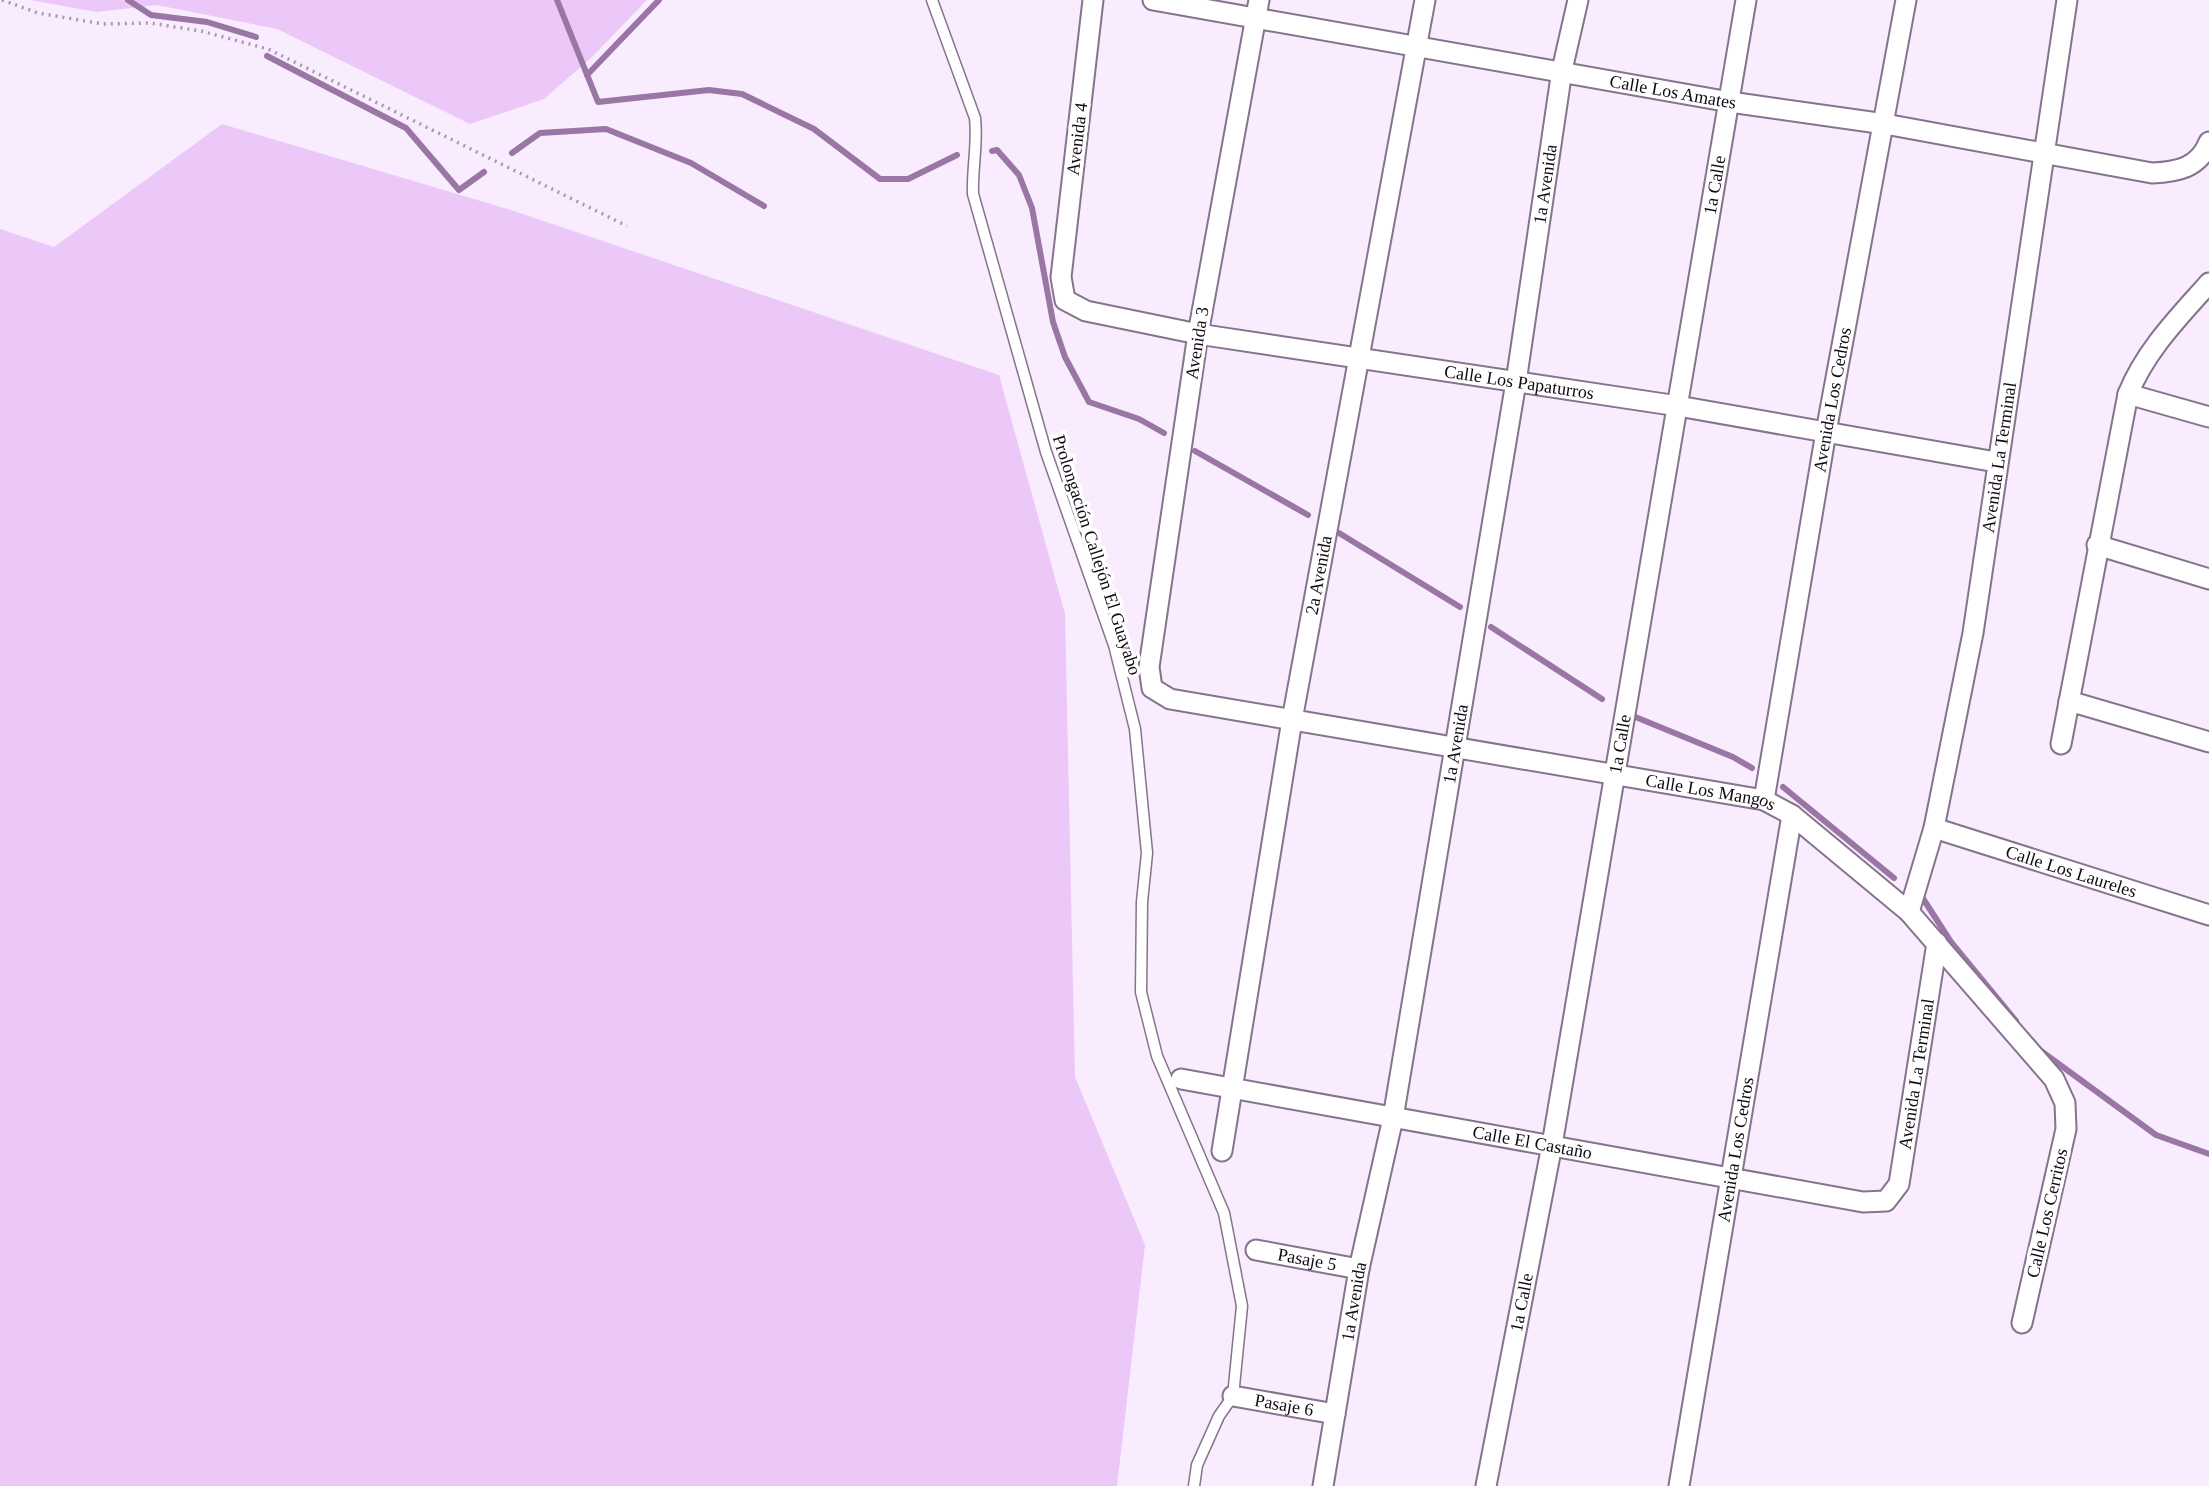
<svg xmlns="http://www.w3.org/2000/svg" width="2209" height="1486" font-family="Georgia,serif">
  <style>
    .green { fill: #ecc8f8 }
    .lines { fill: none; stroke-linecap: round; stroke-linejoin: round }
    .stream { stroke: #9a76a5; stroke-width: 6 }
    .lane-casing { stroke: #86738d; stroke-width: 13 }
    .street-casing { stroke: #86738d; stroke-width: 23 }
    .path { stroke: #a59aa9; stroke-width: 3.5; stroke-dasharray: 2 5; stroke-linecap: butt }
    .lane { stroke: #fff; stroke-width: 10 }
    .street { stroke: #fff; stroke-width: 19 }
    .labels { text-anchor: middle; stroke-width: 7; stroke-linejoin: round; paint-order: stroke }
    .street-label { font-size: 18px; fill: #100912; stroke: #fff }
  </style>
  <rect width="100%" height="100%" fill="#f9ecfe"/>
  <g class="green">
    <path d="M30,0h617l-56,58 -47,41 -74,25 -193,-95 -120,-24 -60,7z"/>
    <path d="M222,124l292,87 485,164 66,239 10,463 70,168 -28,241h-1117v-1257l54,18z"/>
  </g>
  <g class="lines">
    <g class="stream">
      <path d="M128,0l23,15 56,7 49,15"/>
      <path d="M557,0l41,102 111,-12 33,4 72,35 66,50h28l49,-24"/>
      <path d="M267,56l139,72 53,62 25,-18"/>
      <path d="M587,75l72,-75"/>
      <path d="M992,151l5,-1 22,25 13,33 21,114 12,35 24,45 50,17 25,14"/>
      <path d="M512,153l28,-20 66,-4 85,34 73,43"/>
      <path d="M1195,451l113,64"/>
      <path d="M1339,533l121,74"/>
      <path d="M1491,627l111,72"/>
      <path d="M1633,716l100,41 19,11"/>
      <path d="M1783,787l111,91"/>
      <path d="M1922,897l29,45 65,79"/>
      <path d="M2041,1051l115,84 53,19"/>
    </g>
    <g class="lane-casing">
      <path id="lane" d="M932,0l43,118c3,25 -3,50 -2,76l73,258 68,193 21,84 12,124 -5,49 -1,90 16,64 67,157 18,93 -9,90 -14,20 -22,49 -3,21"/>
    </g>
    <g class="street-casing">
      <g id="street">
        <path id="s1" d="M1093,0l-32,277 4,23 21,11 112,23 480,72 318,56"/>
        <path id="s2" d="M1153,0l577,102 155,22 267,49c25,-1 47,-5 57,-31"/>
        <path id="s3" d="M1259,0l-61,334 -49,333 3,21 18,11 594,101 28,15 117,97 145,167 11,24 1,26 -44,194"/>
        <path d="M2128,394l81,23"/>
        <path d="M2097,545l112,34"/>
        <path d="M2069,701l140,41"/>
        <path d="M2061,744l67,-350c18,-44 50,-76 81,-111"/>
        <path id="s4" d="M1764,800l62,-368 80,-432"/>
        <path id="s5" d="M1934,828l275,87"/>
        <path id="s6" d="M1909,912l25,-84 39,-195 94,-633"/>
        <path id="s7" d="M1181,1079l682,123 23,-1 13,-17 38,-241"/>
        <path id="s8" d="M1222,1151l70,-431 133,-720"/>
        <path id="s9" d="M1256,1250l103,19"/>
        <path id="s10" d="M1233,1396l102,18"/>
        <path id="s11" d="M1323,1486l36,-217 34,-151 123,-736 46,-312 16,-70"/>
        <path id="s12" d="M1486,1486l66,-341 194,-1145"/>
        <path id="s13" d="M1679,1486l113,-671"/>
      </g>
    </g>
    <path class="path" d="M2,0l36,13 65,11 47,-1 51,8 67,18 359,177"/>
    <use href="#lane" class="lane"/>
    <use href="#street" class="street"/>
  </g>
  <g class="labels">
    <g class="street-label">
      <text dy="6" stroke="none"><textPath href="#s2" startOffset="528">Calle Los Amates</textPath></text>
      <text transform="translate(1077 139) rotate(-83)" y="6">Avenida 4</text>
      <text dy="6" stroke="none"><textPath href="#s11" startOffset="1321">1a Avenida</textPath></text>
      <text dy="6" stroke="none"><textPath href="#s12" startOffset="1321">1a Calle</textPath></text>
      <text transform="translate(1197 343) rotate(-81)" y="6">Avenida 3</text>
      <text dy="6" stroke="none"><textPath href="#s1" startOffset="765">Calle Los Papaturros</textPath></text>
      <text dy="6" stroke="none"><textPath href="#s4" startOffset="406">Avenida Los Cedros</textPath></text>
      <text dy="6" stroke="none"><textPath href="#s6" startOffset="464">Avenida La Terminal</textPath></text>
      <text transform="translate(1097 555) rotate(72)" y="6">Prolongación Callejón El Guayabo</text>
      <text dy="6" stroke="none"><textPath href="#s8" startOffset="584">2a Avenida</textPath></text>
      <text dy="6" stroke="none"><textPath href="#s11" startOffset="754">1a Avenida</textPath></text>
      <text dy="6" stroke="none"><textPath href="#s12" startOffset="754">1a Calle</textPath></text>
      <text dy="6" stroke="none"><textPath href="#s3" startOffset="1267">Calle Los Mangos</textPath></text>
      <text dy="6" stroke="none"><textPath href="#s5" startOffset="144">Calle Los Laureles</textPath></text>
      <text dy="6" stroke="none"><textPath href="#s7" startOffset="849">Avenida La Terminal</textPath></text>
      <text dy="6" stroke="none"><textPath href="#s7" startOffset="357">Calle El Castaño</textPath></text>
      <text dy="6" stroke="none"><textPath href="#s13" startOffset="341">Avenida Los Cedros</textPath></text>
      <text transform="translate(2047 1213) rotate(-77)" y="6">Calle Los Cerritos</text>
      <text dy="6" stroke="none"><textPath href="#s9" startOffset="52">Pasaje 5</textPath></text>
      <text dy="6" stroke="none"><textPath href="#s11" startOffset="187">1a Avenida</textPath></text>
      <text dy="6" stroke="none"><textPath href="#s12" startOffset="187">1a Calle</textPath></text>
      <text dy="6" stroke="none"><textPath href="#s10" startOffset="52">Pasaje 6</textPath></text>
    </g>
  </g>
</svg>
